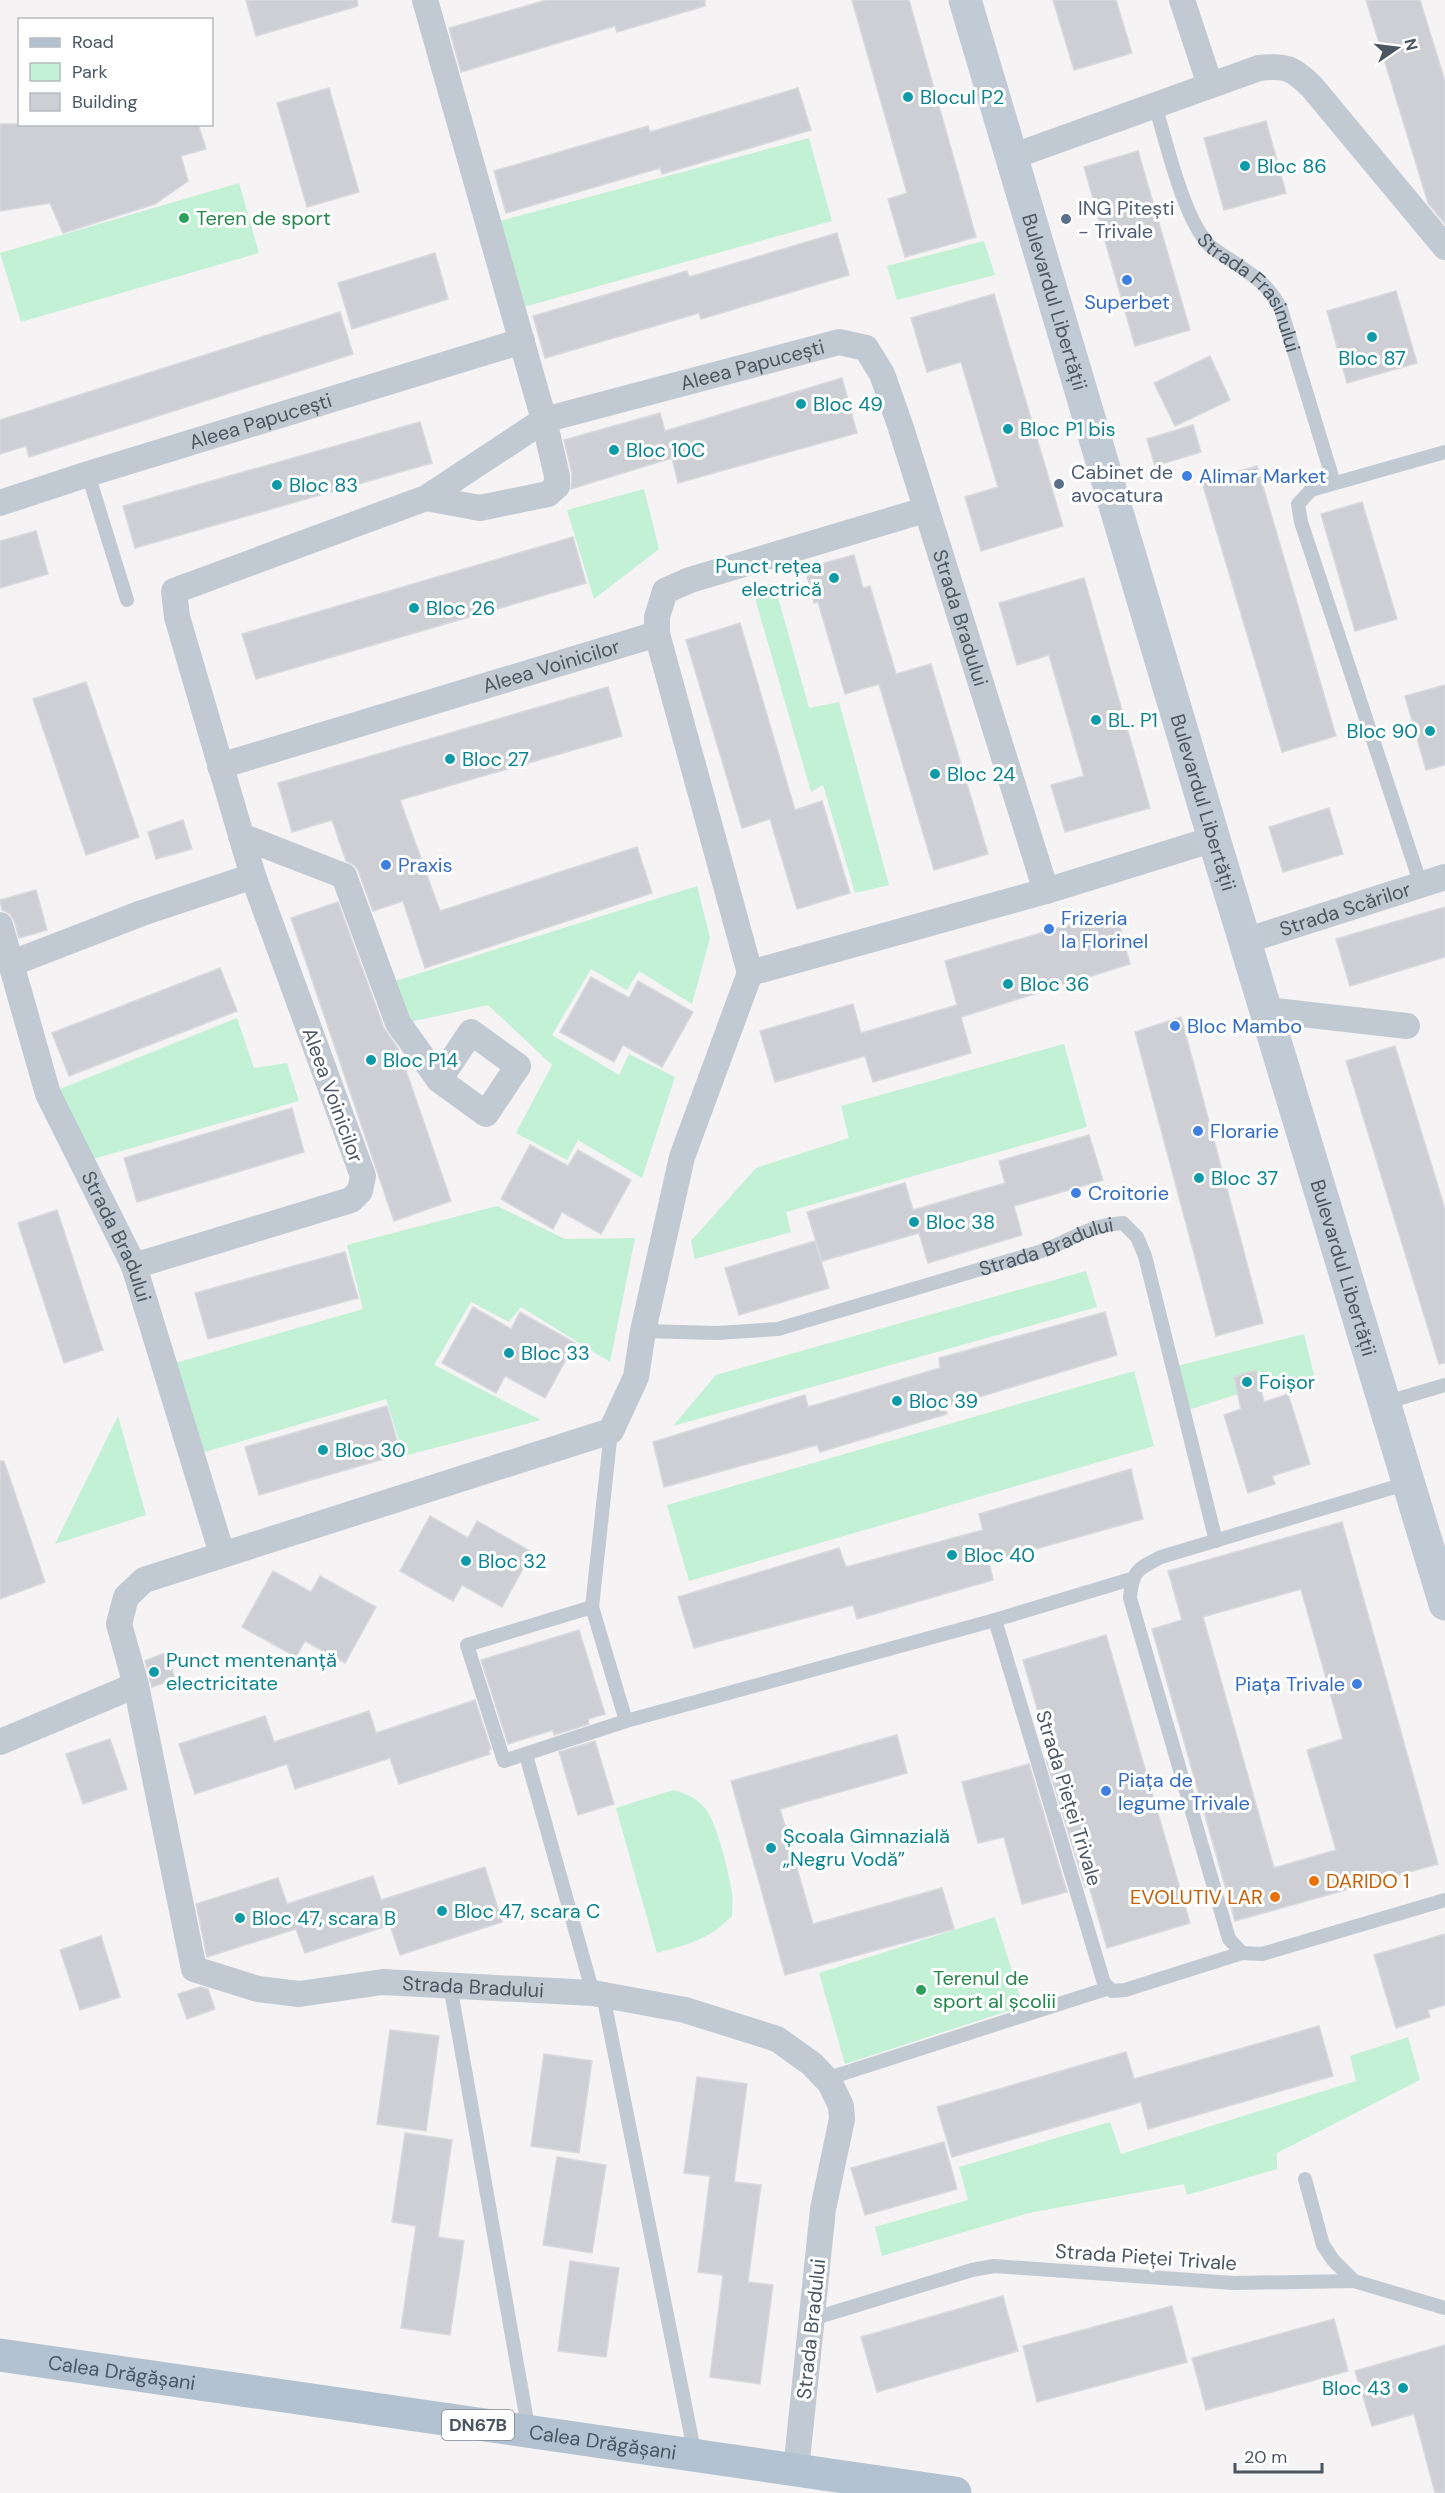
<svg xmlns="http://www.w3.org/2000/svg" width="1445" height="2493" font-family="'DM Sans',sans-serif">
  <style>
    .green { fill: #c3f1d5 }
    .building { fill: #cdcfd5; stroke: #d7d9de; stroke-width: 1.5; fill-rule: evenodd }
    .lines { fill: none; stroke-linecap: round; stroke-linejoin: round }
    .service { stroke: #c1cad2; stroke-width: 14 }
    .minor { stroke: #c1cad2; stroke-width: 26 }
    .secondary { stroke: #c1cbd6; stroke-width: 33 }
    .primary { stroke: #b3c2d1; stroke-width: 33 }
    .culture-dot { fill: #0f9aa8; stroke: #fff; stroke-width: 2 }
    .leisure-dot { fill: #2e9e5b; stroke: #fff; stroke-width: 2 }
    .service-dot { fill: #5c6f8a; stroke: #fff; stroke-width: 2 }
    .shop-dot { fill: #3f7fe0; stroke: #fff; stroke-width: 2 }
    .food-dot { fill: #e8710a; stroke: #fff; stroke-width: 2 }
    .labels { text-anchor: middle; stroke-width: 6; stroke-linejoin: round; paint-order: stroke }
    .shield { fill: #fff; stroke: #808990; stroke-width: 1.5 }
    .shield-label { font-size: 18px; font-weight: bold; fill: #4a5661 }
    .culture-label { font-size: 20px; fill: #0d838f; stroke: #fff; text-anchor: start }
    .service-label { font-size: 20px; fill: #4e5e75; stroke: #fff; text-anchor: start }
    .leisure-label { font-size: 20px; fill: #27864d; stroke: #fff; text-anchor: start }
    .street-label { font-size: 20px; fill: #4a5661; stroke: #fff }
    .shop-label { font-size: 20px; fill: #366cbe; stroke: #fff; text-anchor: start }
    .food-label { font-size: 20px; fill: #c56008; stroke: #fff; text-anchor: start }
  </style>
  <rect width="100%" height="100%" fill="#f5f3f3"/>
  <g class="green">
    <path d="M809,138l23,83 -312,87 -24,-86z"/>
    <path d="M239,183l20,70 -238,69 -21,-69z"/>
    <path d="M984,241l11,34 -98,25 -10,-34z"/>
    <path d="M644,489l15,60 -65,50 -27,-89z"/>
    <path d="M774,583l35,125 30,-6 50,183 -34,8 -32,-108 -12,7 -59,-204z"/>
    <path d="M697,886l13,52 -18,66 -53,-33 -12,19 -36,-21 -39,66 67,40 10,-21 46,23 -33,101 -64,-38 -11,20 -51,-27 36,-68 -64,-60 -83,18 -13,-41z"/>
    <path d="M237,1018l17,50 33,-5 12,38 -210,59 -34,-69z"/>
    <path d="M1064,1044l23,83 -301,85 5,20 -96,27 -4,-18 65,-73 93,-30 -8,-32z"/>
    <path d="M497,1206l68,33 70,-1 -25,124 -89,-55 -12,15 -38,-20 -37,63 107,55 -137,36 -18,-57 -188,55 -26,-90 191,-55 -16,-64z"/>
    <path d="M1086,1271l11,36 -424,119 43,-51z"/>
    <path d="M1304,1334l10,41 -54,13 -5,-17 -21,6 4,17 -50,16 -11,-44z"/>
    <path d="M1134,1371l20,75 -465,135 -22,-76z"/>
    <path d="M118,1416l28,99 -91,29z"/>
    <path d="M673,1790c13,3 23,8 32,18 12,15 24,65 27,85 1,7 0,16 0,23 -24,24 -43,28 -75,37l-41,-145z"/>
    <path d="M995,1917l28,89 -178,58 -26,-91z"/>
    <path d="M1408,2037l12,43 -143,73v16l-90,26 -3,-11 -155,29 -147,43 -7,-29 93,-27 -9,-33 151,-45 11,32 235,-73 -6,-25z"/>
  </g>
  <g class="building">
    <path d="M246,0h111l1,6 -102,30z"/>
    <path d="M547,0h158v6l-88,26 -2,-6 -154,46 -12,-44z"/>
    <path d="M852,0h57l67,237 -71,20 -17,-58 19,-6z"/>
    <path d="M1053,0h63l16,53 -58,17z"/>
    <path d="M1366,0h54l25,81v143l-17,-21z"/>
    <path d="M329,88l30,104 -52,15 -30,-104z"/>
    <path d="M798,88l13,42 -149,44 -2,-6 -154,45 -12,-42 154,-45 2,6z"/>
    <path d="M1266,121l20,72 -62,17 -20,-72z"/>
    <path d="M0,124h198l8,25 -25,7 7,25 -33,23 -92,29 -13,-30 -50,8z"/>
    <path d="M1138,151l52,179 -55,16 -51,-179z"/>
    <path d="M837,233l12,42 -148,44 -2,-6 -154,45 -12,-42 154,-45 2,6z"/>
    <path d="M435,253l13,46 -96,30 -14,-46z"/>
    <path d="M1396,291l21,72 -70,20 -20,-72z"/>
    <path d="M994,294l69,232 -82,25 -16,-54 33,-10 -37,-125 -34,10 -16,-54z"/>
    <path d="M340,312l13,42 -324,103 -3,-11 -26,8v-34z"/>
    <path d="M1210,356l20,44 -55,26 -21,-43z"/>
    <path d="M842,378l15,55 -179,50 -6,-25 -101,31 1,-16 -8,-33 96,-27 5,18z"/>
    <path d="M420,422l12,41 -297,85 -12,-42z"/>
    <path d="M1193,425l8,27 -46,14 -8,-27z"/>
    <path d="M1257,466l79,270 -54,16 -80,-270z"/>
    <path d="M1362,502l35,117 -42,12 -34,-117z"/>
    <path d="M36,531l12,43 -48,14v-47z"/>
    <path d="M573,537l13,46 -330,96 -14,-45z"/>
    <path d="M854,555l9,33 7,-2 26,88 35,-10 57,190 -54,16 -55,-186 -34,10 -27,-92 -4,1 -9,-35z"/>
    <path d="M1084,578l66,230 -85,24 -14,-47 33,-9 -35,-121 -32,10 -18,-62z"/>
    <path d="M740,623l55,187 27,-9 28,92 -53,16 -27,-90 -28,9 -56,-188z"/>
    <path d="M86,682l53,155 -53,18 -53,-156z"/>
    <path d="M1445,685v80l-19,5 -21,-74z"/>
    <path d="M608,687l14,49 -222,64 40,111 197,-64 15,46 -227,75 -22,-67 -30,10 -15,-41 -4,-5 -8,-4 -14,-41 -40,12 -14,-49z"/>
    <path d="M1329,808l14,46 -60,18 -14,-45z"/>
    <path d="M183,820l9,29 -36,10 -8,-27z"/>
    <path d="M36,890l11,40 -28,8 -5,-18 -4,-6 -8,-4 -2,-10z"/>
    <path d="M338,902l46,126 15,22 52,151 -57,20 -103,-303z"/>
    <path d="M1445,907v50l-95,29 -14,-47z"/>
    <path d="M1116,911l14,53 -169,53 10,36 -98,29 -8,-26 -90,26 -15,-51 93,-27 8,29 96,-28 -12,-44z"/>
    <path d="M220,968l17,43 -168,65 -17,-43z"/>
    <path d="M591,977l38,21 9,-17 55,31 -31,55 -39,-22 -9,17 -54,-30z"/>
    <path d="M1181,1017l82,306 -47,13 -81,-304z"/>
    <path d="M1395,1046l50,163v154l-6,1 -93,-303z"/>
    <path d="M292,1108l12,44 -167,50 -13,-44z"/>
    <path d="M1089,1135l14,45 -89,26 8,29 -94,28 -9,-30 -97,28 -15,-49 98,-29 8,27 92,-27 -6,-22z"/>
    <path d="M530,1145l38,21 10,-16 53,30 -30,54 -39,-22 -9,17 -52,-30z"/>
    <path d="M57,1210l46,140 -39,13 -46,-140z"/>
    <path d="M815,1241l14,47 -90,27 -14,-47z"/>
    <path d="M345,1252l13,46 -150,41 -13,-46z"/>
    <path d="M473,1307l38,22 9,-17 55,31 -30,55 -40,-22 -9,17 -54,-30z"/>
    <path d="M1105,1312l12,43 -171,52 1,7 -127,38 -3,-7 -153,42 -11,-45 152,-47 3,12 132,-39 -1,-10z"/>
    <path d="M1256,1370l8,32 24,-8 22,70 -38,12 3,8 -27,9 -24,-78 17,-6 -7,-32z"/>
    <path d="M387,1406l14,48 -142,41 -14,-48z"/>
    <path d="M0,1461h4l41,121 -45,17z"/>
    <path d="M1131,1469l12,50 -154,43 4,18 -136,39 -4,-14 -159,43 -16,-51 161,-49 7,19 137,-37 -4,-16z"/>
    <path d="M430,1516l38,22 9,-17 55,31 -30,55 -40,-22 -9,16 -53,-30z"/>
    <path d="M1342,1522l96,342 -203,57 -83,-292 30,-9 -14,-49zM1301,1589l42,150 -36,11 29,100 -62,18 -71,-251z"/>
    <path d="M273,1571l38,21 9,-16 56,31 -31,56 -40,-22 -9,16 -54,-30z"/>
    <path d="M579,1630l26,84 -17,5 1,5 -35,11 -1,-5 -45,14 -27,-84z"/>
    <path d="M1106,1635l84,288 -83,25 -18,-62 -4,1 -39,-128 5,-2 -28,-97z"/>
    <path d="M167,1652l8,27 -23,8 -7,-26z"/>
    <path d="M475,1700l16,49 -2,1 1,4 -91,30 -9,-26 -95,31 -8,-25 -92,30 -16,-50 86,-28 9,26 95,-31 7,22z"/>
    <path d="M897,1735l10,38 -127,36 33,115 129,-36 12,41 -169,46 -54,-194z"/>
    <path d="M110,1739l17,50 -44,15 -17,-50z"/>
    <path d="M595,1741l19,63 -36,11 -19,-63z"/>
    <path d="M1029,1764l38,128 -45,12 -18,-67 -26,6 -16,-61z"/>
    <path d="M485,1867l17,55 -102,33 -10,-30 -85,28 -9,-24 -89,28 -11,-53 82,-26 9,26 86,-28 8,24z"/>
    <path d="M1445,1934v71l-17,5 2,7 -34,11 -22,-73z"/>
    <path d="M101,1936l19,61 -40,13 -20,-60z"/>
    <path d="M200,1987l8,2 7,20 -28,10 -9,-25z"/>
    <path d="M1319,2026l14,50 -185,53 -7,-27 -189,55 -15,-50 189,-55 8,27z"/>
    <path d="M390,2030l49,6 -13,95 -49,-7z"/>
    <path d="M544,2054l48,7 -13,92 -48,-7z"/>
    <path d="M697,2077l50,7 -13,98 27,3 -13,97 25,3 -13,99 -50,-7 13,-102 -25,-3 12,-96 -26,-3z"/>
    <path d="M405,2133l47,7 -14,97 26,4 -14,94 -49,-7 15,-102 -24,-4z"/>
    <path d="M944,2142l13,47 -92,26 -14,-47z"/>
    <path d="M557,2157l49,8 -14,88 -49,-8z"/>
    <path d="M570,2261l49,7 -13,89 -48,-6z"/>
    <path d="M1003,2296l15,55 -141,41 -16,-55z"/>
    <path d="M1172,2306l15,56 -150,40 -14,-56z"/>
    <path d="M1334,2319l14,52 -142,39 -14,-52z"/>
    <path d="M1445,2345v148h-10l-21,-79 -42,12 -17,-55z"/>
  </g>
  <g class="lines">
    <g class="service">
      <path id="s1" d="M1155,105c12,39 28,113 55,141 6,5 13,9 19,13 24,16 39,25 52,50l53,174"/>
      <path d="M88,474l39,126"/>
      <path d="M1421,885l-120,-363 -3,-18 13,-14 134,-38"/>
      <path id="s2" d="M643,1331l74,2 61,-4 264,-78c32,-12 44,-25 81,-28l14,14 8,19 71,285"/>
      <path d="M1384,1403l61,-18"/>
      <path d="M1408,1483l-247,74c-23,12 -29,13 -31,41l99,341 13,14 20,1 183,-54"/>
      <path d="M1131,1579l-136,41 109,363 8,8 13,-1 117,-37"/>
      <path d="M592,1607l19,-176"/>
      <path d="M626,1721l-34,-114 -125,38 37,116 122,-40 369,-101"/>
      <path d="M526,1755l67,238"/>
      <path d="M450,1985l79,447"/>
      <path d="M603,1995l92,460"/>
      <path d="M826,2079l283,-91"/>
      <path d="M1305,2179l18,66 10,15 21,21"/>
      <path d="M812,2319l160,-49 22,-4 239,17 121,-2 91,27"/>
    </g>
    <g class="minor">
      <path id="s3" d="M425,0l119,420 295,-78 27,6 16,26 18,51 146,466"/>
      <path d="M1182,0l28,85"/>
      <path d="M1011,157l248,-89c27,-3 34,0 53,19l133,160"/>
      <path id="s4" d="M0,503l88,-29 434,-133"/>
      <path id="s5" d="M220,766l437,-132"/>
      <path d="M241,836l103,40 54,147 41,57 47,34 32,-48 -47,-34 -32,48"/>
      <path id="s6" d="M0,925l48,169 86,172 88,288"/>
      <path id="s7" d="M1245,941l200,-64"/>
      <path d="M10,964l132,-51 111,-37"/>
      <path id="s8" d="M750,973l-68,184 -39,174 -7,46 -25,54 -467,149 -18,17 -7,27 17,61 58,284 64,20 41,5 84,-12 210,11 92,17 92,29 35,25 18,19 11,23 1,13 -19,90 -27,261"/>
      <path d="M750,973l-93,-339v-17l8,-26 25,-11 235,-70"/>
      <path d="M750,973l296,-82 168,-52"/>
      <path d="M1266,1010l141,16"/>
      <path d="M134,1266l217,-66 9,-9 3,-15 -110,-300 -76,-259 -3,-26 252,-93 54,10 68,-14 9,-8v-10l-13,-56 -118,78"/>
      <path d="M0,1742l136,-57"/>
    </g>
    <path class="secondary" id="s9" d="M965,0l249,839 231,765"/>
    <path class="primary" id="s10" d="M0,2355l955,138"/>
  </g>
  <g class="culture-dot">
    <circle cx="908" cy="97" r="6"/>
    <circle cx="1245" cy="166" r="6"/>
    <circle cx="1372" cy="337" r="6"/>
    <circle cx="801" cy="404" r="6"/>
    <circle cx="1008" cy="429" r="6"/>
    <circle cx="614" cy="450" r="6"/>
    <circle cx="277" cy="485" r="6"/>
    <circle cx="834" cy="578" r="6"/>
    <circle cx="414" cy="608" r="6"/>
    <circle cx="1096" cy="720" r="6"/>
    <circle cx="1430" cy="731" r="6"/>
    <circle cx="450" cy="759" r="6"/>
    <circle cx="935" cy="774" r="6"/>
    <circle cx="1008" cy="984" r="6"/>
    <circle cx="371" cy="1060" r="6"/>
    <circle cx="1199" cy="1178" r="6"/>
    <circle cx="914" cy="1222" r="6"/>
    <circle cx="509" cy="1353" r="6"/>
    <circle cx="1247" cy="1382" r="6"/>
    <circle cx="897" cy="1401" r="6"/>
    <circle cx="323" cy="1450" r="6"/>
    <circle cx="952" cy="1555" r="6"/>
    <circle cx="466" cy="1561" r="6"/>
    <circle cx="154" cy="1672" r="6"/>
    <circle cx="771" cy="1848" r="6"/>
    <circle cx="442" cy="1911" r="6"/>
    <circle cx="240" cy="1918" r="6"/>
    <circle cx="1403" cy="2388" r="6"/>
  </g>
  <g class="leisure-dot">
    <circle cx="184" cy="218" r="6"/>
    <circle cx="921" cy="1990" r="6"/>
  </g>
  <g class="service-dot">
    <circle cx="1066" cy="219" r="6"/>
    <circle cx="1059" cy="484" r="6"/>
  </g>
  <g class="shop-dot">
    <circle cx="1127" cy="280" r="6"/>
    <circle cx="1187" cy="476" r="6"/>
    <circle cx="386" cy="865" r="6"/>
    <circle cx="1049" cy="929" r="6"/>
    <circle cx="1175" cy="1026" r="6"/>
    <circle cx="1198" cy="1131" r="6"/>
    <circle cx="1076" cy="1193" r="6"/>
    <circle cx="1357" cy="1684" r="6"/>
    <circle cx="1106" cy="1791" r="6"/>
  </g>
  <g class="food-dot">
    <circle cx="1314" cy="1881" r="6"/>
    <circle cx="1275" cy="1897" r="6"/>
  </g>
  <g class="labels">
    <rect class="shield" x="442" y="2410" width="72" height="30" rx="4.5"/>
    <g class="shield-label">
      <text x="478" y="2431">DN67B</text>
    </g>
    <g class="culture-label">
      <text x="920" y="104">Blocul P2</text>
      <text x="1257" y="173">Bloc 86</text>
      <text x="1372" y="365" text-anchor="middle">Bloc 87</text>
      <text x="813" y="411">Bloc 49</text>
      <text x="1020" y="436">Bloc P1 bis</text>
      <text x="626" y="457">Bloc 10C</text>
      <text x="289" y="492">Bloc 83</text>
      <text x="822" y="573" text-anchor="end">Punct rețea<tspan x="822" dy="23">electrică</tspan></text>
      <text x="426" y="615">Bloc 26</text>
      <text x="1108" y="727">BL. P1</text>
      <text x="1418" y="738" text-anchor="end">Bloc 90</text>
      <text x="462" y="766">Bloc 27</text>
      <text x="947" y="781">Bloc 24</text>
      <text x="1020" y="991">Bloc 36</text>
      <text x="383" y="1067">Bloc P14</text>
      <text x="1211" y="1185">Bloc 37</text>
      <text x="926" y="1229">Bloc 38</text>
      <text x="521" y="1360">Bloc 33</text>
      <text x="1259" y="1389">Foișor</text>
      <text x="909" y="1408">Bloc 39</text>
      <text x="335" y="1457">Bloc 30</text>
      <text x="964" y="1562">Bloc 40</text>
      <text x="478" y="1568">Bloc 32</text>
      <text x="166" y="1667">Punct mentenanță<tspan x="166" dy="23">electricitate</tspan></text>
      <text x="783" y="1843">Școala Gimnazială<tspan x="783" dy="23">„Negru Vodă”</tspan></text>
      <text x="454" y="1918">Bloc 47, scara C</text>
      <text x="252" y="1925">Bloc 47, scara B</text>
      <text x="1391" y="2395" text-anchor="end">Bloc 43</text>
    </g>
    <g class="service-label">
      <text x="1078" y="215">ING Pitești<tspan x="1078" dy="23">- Trivale</tspan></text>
      <text x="1071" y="479">Cabinet de<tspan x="1071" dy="23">avocatura</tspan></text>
    </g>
    <g class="leisure-label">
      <text x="196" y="225">Teren de sport</text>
      <text x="933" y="1985">Terenul de<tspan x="933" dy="23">sport al școlii</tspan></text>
    </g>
    <g class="street-label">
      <text dy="7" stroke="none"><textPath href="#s1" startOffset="216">Strada Frasinului</textPath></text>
      <text dy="7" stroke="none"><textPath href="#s9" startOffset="315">Bulevardul Libertății</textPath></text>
      <text dy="7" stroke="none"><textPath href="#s3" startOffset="652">Aleea Papucești</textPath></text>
      <text dy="7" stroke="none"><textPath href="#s4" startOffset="273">Aleea Papucești</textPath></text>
      <text dy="7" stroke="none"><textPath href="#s3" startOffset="1056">Strada Bradului</textPath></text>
      <text dy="7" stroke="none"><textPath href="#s5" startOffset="346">Aleea Voinicilor</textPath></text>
      <text dy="7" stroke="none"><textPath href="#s9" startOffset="837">Bulevardul Libertății</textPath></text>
      <text dy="7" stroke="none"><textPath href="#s7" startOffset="105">Strada Scărilor</textPath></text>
      <text transform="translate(333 1095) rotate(70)" y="7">Aleea Voinicilor</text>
      <text dy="7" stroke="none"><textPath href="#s6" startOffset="334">Strada Bradului</textPath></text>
      <text dy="7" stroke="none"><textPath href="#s2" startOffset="416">Strada Bradului</textPath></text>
      <text dy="7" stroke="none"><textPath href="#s9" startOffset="1323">Bulevardul Libertății</textPath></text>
      <text transform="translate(1069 1798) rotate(73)" y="7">Strada Pieței Trivale</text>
      <text dy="7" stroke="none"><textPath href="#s8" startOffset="1660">Strada Bradului</textPath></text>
      <text transform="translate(1146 2257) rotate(4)" y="7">Strada Pieței Trivale</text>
      <text transform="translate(811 2329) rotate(-84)" y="7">Strada Bradului</text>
      <text dy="7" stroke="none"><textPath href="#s10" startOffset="123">Calea Drăgășani</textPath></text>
      <text dy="7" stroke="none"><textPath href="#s10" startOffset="609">Calea Drăgășani</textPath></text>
    </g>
    <g class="shop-label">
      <text x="1127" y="309" text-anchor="middle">Superbet</text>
      <text x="1199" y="483">Alimar Market</text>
      <text x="398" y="872">Praxis</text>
      <text x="1061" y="925">Frizeria<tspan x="1061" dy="23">la Florinel</tspan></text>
      <text x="1187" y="1033">Bloc Mambo</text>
      <text x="1210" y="1138">Florarie</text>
      <text x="1088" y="1200">Croitorie</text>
      <text x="1345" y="1691" text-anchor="end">Piața Trivale</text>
      <text x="1118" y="1787">Piața de<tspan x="1118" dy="23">legume Trivale</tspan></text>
    </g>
    <g class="food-label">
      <text x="1326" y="1888">DARIDO 1</text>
      <text x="1263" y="1904" text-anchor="end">EVOLUTIV LAR</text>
    </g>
  </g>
  <rect x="18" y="18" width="195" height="108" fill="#ffffff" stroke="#b7bbc0" stroke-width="1.5"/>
  <rect x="30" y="38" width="30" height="9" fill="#b3c2d1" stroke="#b7bbc0" stroke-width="1.5"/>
  <text x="72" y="48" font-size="18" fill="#4a5661">Road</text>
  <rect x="30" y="63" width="30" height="18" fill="#c3f1d5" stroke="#b7bbc0" stroke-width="1.5"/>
  <text x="72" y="78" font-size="18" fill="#4a5661">Park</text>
  <rect x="30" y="93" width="30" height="18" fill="#cdcfd5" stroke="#b7bbc0" stroke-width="1.5"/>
  <text x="72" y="108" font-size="18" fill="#4a5661">Building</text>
  <g transform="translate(1397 48) rotate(76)" stroke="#ffffff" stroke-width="4.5" paint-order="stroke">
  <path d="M0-4.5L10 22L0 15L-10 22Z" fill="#4a5661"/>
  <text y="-9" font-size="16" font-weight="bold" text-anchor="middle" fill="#4a5661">N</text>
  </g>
  <path d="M1235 2463v9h87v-9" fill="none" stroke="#4a5661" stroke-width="3"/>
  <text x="1244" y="2463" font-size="18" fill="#4a5661" stroke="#ffffff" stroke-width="4.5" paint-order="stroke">20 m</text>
</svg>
